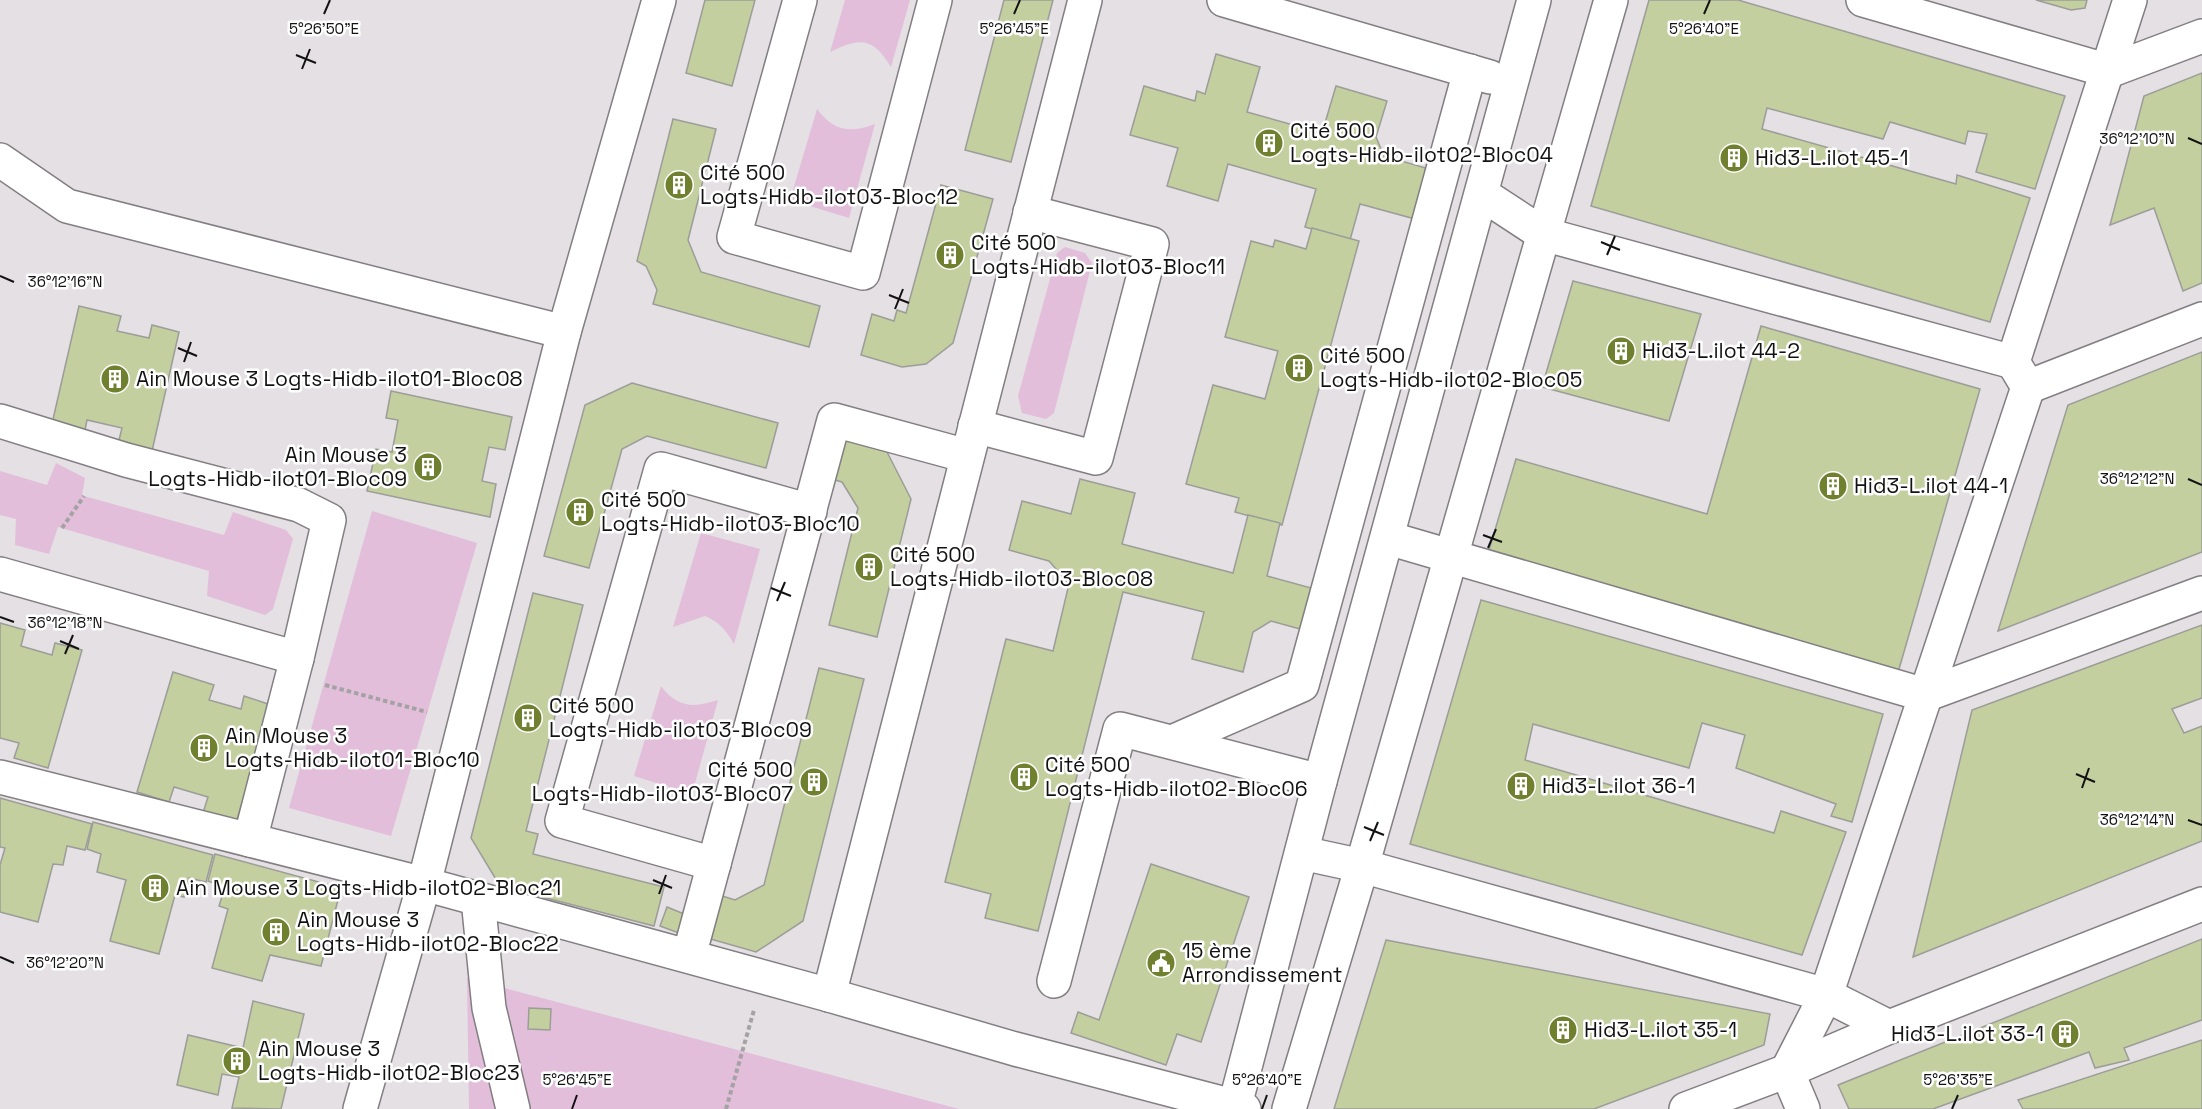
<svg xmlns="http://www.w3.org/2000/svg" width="2202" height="1109" font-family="'Space Grotesk',sans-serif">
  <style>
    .green { fill: #e2bedb }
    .building { fill: #c3cf9f; stroke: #9c9d99; stroke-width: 1.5 }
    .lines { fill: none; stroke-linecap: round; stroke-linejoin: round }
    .minor-casing { stroke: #827e81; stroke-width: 36 }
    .path { stroke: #a5a2a4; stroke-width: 4; stroke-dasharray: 4.5 3; stroke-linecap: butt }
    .minor { stroke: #fff; stroke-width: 33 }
    .ticks { fill: none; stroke: #131213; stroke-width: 2 }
    .labels { text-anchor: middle; stroke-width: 5; stroke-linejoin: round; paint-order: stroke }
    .poi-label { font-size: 21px; fill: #131213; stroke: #fff; text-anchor: start }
    .ticks-label { font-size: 15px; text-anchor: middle; fill: #131213; stroke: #fff; stroke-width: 5; stroke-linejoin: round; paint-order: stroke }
  </style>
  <rect width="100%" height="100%" fill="#e4e0e3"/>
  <g class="green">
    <path d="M845,0h65l-19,67c-18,-30 -31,-30 -61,-15z"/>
    <path d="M817,109c17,23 34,24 58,15l-26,94 -59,-18z"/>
    <path d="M1065,247l20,6 7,10 -38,150 -8,6 -24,-6 -4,-17 39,-143z"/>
    <path d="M56,463l29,15 -3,17 2,1 140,39 9,-23 53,18 7,9 -20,70 -8,6 -58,-19 2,-25 -151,-44 -9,27 -34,-9 1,-26 -16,-4v-44l47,14z"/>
    <path d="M372,511l105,32 -86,293 -102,-28z"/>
    <path d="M701,533l59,16 -26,95c-8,-14 -15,-22 -29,-28l-32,11z"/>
    <path d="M661,686c16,22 33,22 57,14l-26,94 -58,-18z"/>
    <path d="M467,978l492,131h-490z"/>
  </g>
  <g class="building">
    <path d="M705,0h50l-23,86 -46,-13z"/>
    <path d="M1004,0h49l-42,162 -46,-12z"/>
    <path d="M1649,0h89l327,96 -30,93 -59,-17 11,-38 -19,-3 -3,13 -75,-22 -7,17 -116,-31 -5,21 194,55 1,-9 73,23 -40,124 -399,-116z"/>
    <path d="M2036,0h51l-2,8 -14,2z"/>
    <path d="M1216,54l44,13 -13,45 75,21 14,-47 51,15 -11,36 8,19 45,13 -14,50 -55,-15 -10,36 -45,-13 11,-38 -88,-25 -10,37 -51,-15 11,-38 -48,-13 14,-49 51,15 2,-10 8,3z"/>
    <path d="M2202,73v210l-19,8 -29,-83 -44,17 34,-129z"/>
    <path d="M673,119l43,10 -28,111 13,32 119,34 -11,41 -156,-43 4,-14 -11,-24 -9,-5z"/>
    <path d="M941,185l52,14 -40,144 -27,21 -24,3 -41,-12 11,-41 22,7 3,-11 9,3z"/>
    <path d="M1312,228l47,13 -77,284 -47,-13 4,-14 -53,-14 27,-99 52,14 13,-48 -53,-14 26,-96 22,6 2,-7 31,9z"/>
    <path d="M1573,281l128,33 -32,107 -127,-34z"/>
    <path d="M79,306l42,10 -4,15 32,7 3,-13 27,7 -27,119 -34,-7 4,-16 -35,-8 -3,15 -33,-7z"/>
    <path d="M1761,326l219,63 -83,287 -410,-119 29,-98 191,55z"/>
    <path d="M2202,352v200l-204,79 70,-226z"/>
    <path d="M632,383l146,40 -12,45 -119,-32 -25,13 -33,119 -45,-12 41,-151z"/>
    <path d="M391,391l121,26 -7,33 -16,-3 -7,34 14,3 -6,33 -123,-26 9,-42 16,3 6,-32 -12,-2z"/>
    <path d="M834,432l51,16 26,51 -34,138 -48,-12 29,-117 -16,-26 -22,-6z"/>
    <path d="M1080,479l55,14 -13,51 111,29 15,-58 32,8 -13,53 55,15 -11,41 -40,-11 -18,11 -10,40 -51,-13 12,-47 -81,-20 -85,339 -53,-13 6,-24 -46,-12 61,-243 47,12 16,-67 -20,-23 -40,-11 13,-49 49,13z"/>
    <path d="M533,593l50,12 -57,226 12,3 -5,20 131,33 -10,39 -154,-40 -29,-48z"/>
    <path d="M1481,600l402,114 -31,108 -21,-6 5,-12 -100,-36 9,-33 -43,-12 -13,45 -156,-44 -8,36 249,73 7,-22 65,21 -44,123 -392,-111z"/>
    <path d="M0,623l25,7 -4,16 31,9 3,-12 27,7 -34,118 -34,-10 5,-15 -19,-5z"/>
    <path d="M2202,625v73l-30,11 12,24 18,-7v115l-289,116 59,-247z"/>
    <path d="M819,668l45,11 -61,242 -47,31 -49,-14 12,-43 16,5 29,-15z"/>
    <path d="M173,672l41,13 -5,15 32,9 3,-13 27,9 -35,118 -33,-10 5,-16 -34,-10 -5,15 -32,-10z"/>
    <path d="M0,798l92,26 -7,26 -18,-4 -4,19 -10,-1 -15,58 -38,-10v-47l5,-17 -5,-1z"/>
    <path d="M93,822l120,33 -7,27 -17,-4 -5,19 -9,-2 -16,59 -49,-13 16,-61 -29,-8 4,-18 -14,-5z"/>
    <path d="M215,854l126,34 -20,78 -51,-11 -8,26 -50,-13 16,-59 -9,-3 6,-19 -17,-6z"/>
    <path d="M1151,864l98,33 -48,145 -24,-8 -11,31 -95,-32 7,-21 21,8z"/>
    <path d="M667,907l27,11 -7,18 -27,-10z"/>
    <path d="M2202,939v81l-78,28 5,12 -34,8 -6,-16 -156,57h-84l-11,-24z"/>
    <path d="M1386,940l384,74 -6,31 -170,64h-260z"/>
    <path d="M253,1001l51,13 -23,95 -49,-1 7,-31 -17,-3 -4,21 -41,-10 11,-50 55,13z"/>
    <path d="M529,1008l22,1 -1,21 -22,-1z"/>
    <path d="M2202,1040v69h-179l-5,-9z"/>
  </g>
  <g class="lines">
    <g class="minor-casing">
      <g id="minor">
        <path d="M800,0l-66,237 129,36 72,-273"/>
        <path d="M1224,0l266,77"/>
        <path d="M1863,0l246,71 93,-35"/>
        <path d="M0,160l67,46 497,126"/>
        <path d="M1482,194l61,40 470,128"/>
        <path d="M2028,387l174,-68"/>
        <path d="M0,421l126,39 173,45 30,15 -32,138 -47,182"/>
        <path d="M975,426l121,32 56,-214 -122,-32"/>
        <path d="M1388,538l537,157 277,-102"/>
        <path d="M0,574l297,84"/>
        <path d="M1172,742l130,-57 168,-614"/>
        <path d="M0,777l424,107 405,111 186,54 229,60"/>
        <path d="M1302,853l60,13 464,129 63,32"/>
        <path d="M714,864l-152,-43 99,-352 149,42"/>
        <path d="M478,899l11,109 24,101"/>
        <path d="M689,956l145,-536 133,36"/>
        <path d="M1054,981l66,-252 200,52"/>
        <path d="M829,995l256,-995"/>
        <path d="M1787,1071l39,-76 202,-608 -15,-25 117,-362"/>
        <path d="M1787,1071l16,38"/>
        <path d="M360,1109l64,-225 140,-552 95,-332"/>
        <path d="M1234,1109l86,-328 214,-781"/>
        <path d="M1289,1109l73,-243 249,-866"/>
        <path d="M1686,1109l101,-38 102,-44 313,-123"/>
      </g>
    </g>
    <g class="path">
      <path d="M62,528l22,-32"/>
      <path d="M325,685l102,27"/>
      <path d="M726,1109l28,-99"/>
    </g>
    <use href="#minor" class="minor"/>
  </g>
  <path class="ticks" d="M324,14l6,-14M1014,14l6,-14M1704,14l6,-14M296,55l20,8M302,69l8,-20M2188,138l14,6M1601,242l19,8M1607,255l8,-19M0,276l14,6M889,295l20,8M895,309l8,-20M178,348l19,8M184,362l7,-20M2188,479l14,6M1483,535l19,7M1488,548l8,-19M771,588l20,8M777,601l8,-19M0,617l14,5M60,641l19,8M65,654l8,-19M2076,774l19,8M2082,788l7,-20M2188,820l14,5M1364,827l20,8M1370,841l8,-19M653,880l19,8M659,894l7,-19M0,957l14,6M572,1109l5,-14M1262,1109l5,-14M1952,1109l6,-14"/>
  <defs>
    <g id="building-disc" transform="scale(1.5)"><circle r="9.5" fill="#6f802f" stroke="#fff"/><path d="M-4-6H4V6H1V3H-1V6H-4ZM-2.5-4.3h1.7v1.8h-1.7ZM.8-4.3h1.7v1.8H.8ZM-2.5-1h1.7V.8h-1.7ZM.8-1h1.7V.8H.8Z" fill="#fff"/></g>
    <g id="civic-disc" transform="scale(1.5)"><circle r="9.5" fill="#6f802f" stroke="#fff"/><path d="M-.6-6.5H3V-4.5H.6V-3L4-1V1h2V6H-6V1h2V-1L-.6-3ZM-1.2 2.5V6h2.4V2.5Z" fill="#fff"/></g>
  </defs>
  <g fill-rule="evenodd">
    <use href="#building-disc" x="1269" y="143"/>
    <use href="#building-disc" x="1734" y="158"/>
    <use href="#building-disc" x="679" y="185"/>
    <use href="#building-disc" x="950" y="255"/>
    <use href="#building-disc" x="1621" y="351"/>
    <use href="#building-disc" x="1299" y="368"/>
    <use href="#building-disc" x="115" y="379"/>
    <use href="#building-disc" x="428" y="467"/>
    <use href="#building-disc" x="1833" y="486"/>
    <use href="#building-disc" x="580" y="512"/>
    <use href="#building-disc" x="869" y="567"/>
    <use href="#building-disc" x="528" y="718"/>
    <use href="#building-disc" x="204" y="748"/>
    <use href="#building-disc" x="1024" y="777"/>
    <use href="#building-disc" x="814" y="782"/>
    <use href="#building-disc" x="1521" y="786"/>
    <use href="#building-disc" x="155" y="888"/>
    <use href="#building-disc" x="276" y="932"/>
    <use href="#civic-disc" x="1161" y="963"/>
    <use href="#building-disc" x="1563" y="1030"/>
    <use href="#building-disc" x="2065" y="1034"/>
    <use href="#building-disc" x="237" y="1061"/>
  </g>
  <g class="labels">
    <g class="poi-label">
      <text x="1290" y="138">Cité 500<tspan x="1290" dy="24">Logts-Hidb-ilot02-Bloc04</tspan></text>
      <text x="1755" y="165">Hid3-L.ilot 45-1</text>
      <text x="700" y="180">Cité 500<tspan x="700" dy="24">Logts-Hidb-ilot03-Bloc12</tspan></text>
      <text x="971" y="250">Cité 500<tspan x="971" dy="24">Logts-Hidb-ilot03-Bloc11</tspan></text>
      <text x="1642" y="358">Hid3-L.ilot 44-2</text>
      <text x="1320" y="363">Cité 500<tspan x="1320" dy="24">Logts-Hidb-ilot02-Bloc05</tspan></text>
      <text x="136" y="386">Ain Mouse 3 Logts-Hidb-ilot01-Bloc08</text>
      <text x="407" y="462" text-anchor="end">Ain Mouse 3<tspan x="407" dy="24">Logts-Hidb-ilot01-Bloc09</tspan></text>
      <text x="1854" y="493">Hid3-L.ilot 44-1</text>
      <text x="601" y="507">Cité 500<tspan x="601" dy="24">Logts-Hidb-ilot03-Bloc10</tspan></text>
      <text x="890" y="562">Cité 500<tspan x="890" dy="24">Logts-Hidb-ilot03-Bloc08</tspan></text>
      <text x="549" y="713">Cité 500<tspan x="549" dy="24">Logts-Hidb-ilot03-Bloc09</tspan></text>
      <text x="225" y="743">Ain Mouse 3<tspan x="225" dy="24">Logts-Hidb-ilot01-Bloc10</tspan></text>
      <text x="1045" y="772">Cité 500<tspan x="1045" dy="24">Logts-Hidb-ilot02-Bloc06</tspan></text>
      <text x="793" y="777" text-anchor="end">Cité 500<tspan x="793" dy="24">Logts-Hidb-ilot03-Bloc07</tspan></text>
      <text x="1542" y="793">Hid3-L.ilot 36-1</text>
      <text x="176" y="895">Ain Mouse 3 Logts-Hidb-ilot02-Bloc21</text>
      <text x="297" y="927">Ain Mouse 3<tspan x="297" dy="24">Logts-Hidb-ilot02-Bloc22</tspan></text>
      <text x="1182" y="958">15 ème<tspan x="1182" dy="24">Arrondissement</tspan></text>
      <text x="1584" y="1037">Hid3-L.ilot 35-1</text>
      <text x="2044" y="1041" text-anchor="end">Hid3-L.ilot 33-1</text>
      <text x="258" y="1056">Ain Mouse 3<tspan x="258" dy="24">Logts-Hidb-ilot02-Bloc23</tspan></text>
    </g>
  </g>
  <g class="ticks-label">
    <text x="324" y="34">5°26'50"E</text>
    <text x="1014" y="34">5°26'45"E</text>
    <text x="1704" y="34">5°26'40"E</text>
    <text x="2137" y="144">36°12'10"N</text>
    <text x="65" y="287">36°12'16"N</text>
    <text x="2137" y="484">36°12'12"N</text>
    <text x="65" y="628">36°12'18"N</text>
    <text x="2137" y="825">36°12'14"N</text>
    <text x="65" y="968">36°12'20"N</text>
    <text x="577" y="1085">5°26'45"E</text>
    <text x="1267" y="1085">5°26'40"E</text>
    <text x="1958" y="1085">5°26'35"E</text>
  </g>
</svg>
